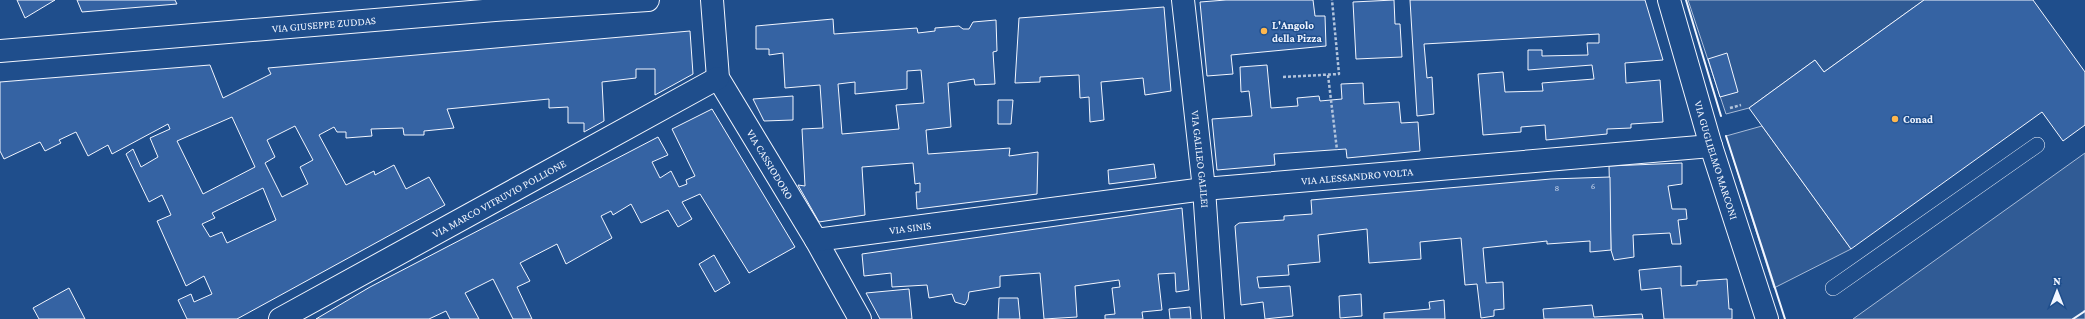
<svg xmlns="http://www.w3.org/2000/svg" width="2085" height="319" font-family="'Crimson Pro',serif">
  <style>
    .built { fill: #305b95; stroke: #a8bbd7 }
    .building { fill: #3563a3; stroke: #f2f6ff; fill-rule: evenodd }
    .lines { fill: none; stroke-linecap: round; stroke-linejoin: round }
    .service-casing { stroke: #f2f6ff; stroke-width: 16 }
    .minor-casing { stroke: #f2f6ff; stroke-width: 24 }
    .tertiary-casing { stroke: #f2f6ff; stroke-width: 24 }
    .path { stroke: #b3c4dc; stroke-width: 2.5; stroke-dasharray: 3 2; stroke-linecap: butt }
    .service { stroke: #1f4e8c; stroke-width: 15 }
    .minor { stroke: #1f4e8c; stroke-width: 22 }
    .tertiary { stroke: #1f4e8c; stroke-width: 22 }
    .wall { stroke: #f2f6ff; stroke-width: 2 }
    .poi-dot { fill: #ffb74d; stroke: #1f4e8c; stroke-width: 1.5 }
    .labels { text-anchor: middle; stroke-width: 3; stroke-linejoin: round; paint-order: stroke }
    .number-label { font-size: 9px; fill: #c3d1e8 }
    .street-label { font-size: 11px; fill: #f2f6ff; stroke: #1f4e8c }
    .poi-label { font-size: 11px; font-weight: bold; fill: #f2f6ff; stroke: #1f4e8c; text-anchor: start }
  </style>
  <rect width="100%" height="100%" fill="#1f4e8c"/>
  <g class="built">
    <path d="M1688,0h236l-100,72 -9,-12 -66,48 -23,6z"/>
    <path d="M1762,126l89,123 -77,39 -48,-152z"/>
    <path d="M2085,153v166h-232z"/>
  </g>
  <g class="building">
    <path d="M17,0h38l-30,18z"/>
    <path d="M77,0h98l2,4 -95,8z"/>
    <path d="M1226,0h87l2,16h10l1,30 -95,9 2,19 -26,2 -7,-74z"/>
    <path d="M1394,0l1,24h5l2,33 -46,2 -3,-57z"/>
    <path d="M1410,0h235l18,60 -38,3 1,20 34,-3 3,42 -32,2v4l-24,1v5l-61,6 -1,-15 -24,2v5l-38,3 -5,-61 25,-2 2,20 38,-1 -1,-8 52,-4 -2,-14 -64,5v-20h14v6l46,-1 -1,-12h12v-9l-175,10 3,34 5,-1 2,37 -17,2z"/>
    <path d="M1924,0h109l52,72v53l-22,16 -21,-29 -191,137 -102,-141 66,-48 9,12z"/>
    <path d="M1164,7l7,84 -26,4 -2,-17 -42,4 3,38 -14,2 -1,-25 -9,1 -1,-23 -39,2v5l-25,1 4,-65z"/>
    <path d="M833,19l1,15 83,-6 1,5 17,-2v-3l24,-2 4,3h6l4,-7 23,-2 1,31 -4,1 2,32 -20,1 -1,-6 -26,4 3,44 -25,3 2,24 82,-6 -1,8 29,-4 -1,42 -120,15 -1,-17h4v-9l-5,1 -2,-21 -51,4 3,48 -46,7 -21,-37 7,1 -3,-57 21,-1 -3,-43 -35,3 -2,-35 -14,2v-6h-13v-23zM921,70l3,33 -28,2 3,24 -57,5 -4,-50 17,-2v12l52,-5v-18z"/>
    <path d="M690,31l3,43 -38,21v-26h-19v9l-34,4 2,39 -20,11v-9h-16v-16l-19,1v-9l-102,10 7,19 -30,3v4h-20l-1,-7 -32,1 1,7 -26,2v-6h-9l-3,-5 -15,8 27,50 28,-14 1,4 19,-10 12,24 23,-12 16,28 -208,114h-50l-9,-19 13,-6 3,8 18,-8 -8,-18 -18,10 -29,-65 14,-6 -9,-20 -13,7 -23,-48 7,-5 8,18 17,-10 -8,-19 20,-9 -2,-5 -56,30 -4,-9 -20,11 -12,-24 -17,8 2,3 -16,8 -5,-9 -36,17 -4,-8v-69l210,-17 13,33 48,-24 -3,-6zM232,117l23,50 -52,27 -26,-53zM295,126l18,34 -13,7 8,17 -26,13 -17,-34 10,-6 -8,-17zM263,188l13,32 -49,23 -5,-11 -12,5 -8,-13 13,-6 -3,-5z"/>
    <path d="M1727,53l11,39 -18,5 -12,-38z"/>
    <path d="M1267,65l4,43 27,-2 -1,-8 22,-2 1,5 22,-2 -1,-15 22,-1 1,21 35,-2 2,21 17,-1 2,29 -73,7 -1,-9 -72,5 1,11 -58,5 -5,-51 40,-3 -3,-25 -8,1 -1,-25z"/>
    <path d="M793,96v24l-29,1 -11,-22z"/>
    <path d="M998,100h15l-2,24h-13z"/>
    <path d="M712,109l83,138 -46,26 -49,-79 -18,8 10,17 -14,8 -10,-17 -27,13 -10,-19 -18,11 -2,-4 -10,5 11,22 -46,26 -9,-20 -37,19 10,18 -13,6 15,32h-19l-20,-40 -28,14 14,26h-29l-4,-8 -17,8h-113l54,-32 288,-150 10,18 -16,7 8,16 11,-7 8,16 8,-3 -1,-4 9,-4 -23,-47z"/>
    <path d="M1682,163v21l-14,2 4,23h14l1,10 -9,1 3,24h-9l-2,-11 -37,2 1,22 -20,3 -3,-10 -2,-84z"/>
    <path d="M1154,164l2,14 -47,6 -1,-14z"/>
    <path d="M1610,177l1,73 -21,2v-11l-43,3v-3l-64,7 3,35 17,-1 1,27 -10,1v6l-13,2 -4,-34 -12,1 -4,-47 -41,4 1,17 -52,4 -2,-34 -49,6 2,27 -32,3 1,10 -32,2 2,11 31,-2 3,30 -28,3 -2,-17 -22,3 -6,-79 4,-3 45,-3v-4l28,-2 -1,-14 240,-21z"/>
    <path d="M1182,208l7,82 -13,2 -1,-19 -17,1 4,36 -20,2 1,7h-38v-4l10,-1 -3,-26 8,-1 -1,-7 -44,6 2,31 -33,2 -4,-46 -40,3v11l-31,5 -1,8 -3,5 -10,-3 -3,-8 -23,4 -2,-13 -35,2 -1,-14 -27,3 -2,-22z"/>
    <path d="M714,255l16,28 -15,9 -16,-28z"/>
    <path d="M1681,266v20l16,-1v-4l30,-2 2,30h3v10h-68l-3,-31 -20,2 -2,-20z"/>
    <path d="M69,288l16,31h-46l-6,-11z"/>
    <path d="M909,289l3,30h-32l-14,-26z"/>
    <path d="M1361,294l1,22 -22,2 -1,-22z"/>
    <path d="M999,298h19l2,21h-22z"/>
    <path d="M1444,300l1,19h-61v-6l46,-4 -1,-7z"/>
    <path d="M1592,305l2,12 48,-3 1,5h-99l-1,-10z"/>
    <path d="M1190,307l1,12h-21l-1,-10z"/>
  </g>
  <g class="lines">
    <g class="service-casing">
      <path id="service" d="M1833,288l204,-143"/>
    </g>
    <g class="minor-casing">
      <g id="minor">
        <path id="s1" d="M712,0l6,78 98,162 44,79"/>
        <path id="s2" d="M1183,0l21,189 9,130"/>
        <path id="s3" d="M1669,0l42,146 56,173"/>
        <path id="s4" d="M816,240l388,-51 507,-43"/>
        <path id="s5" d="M280,319l438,-241"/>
      </g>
    </g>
    <g class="tertiary-casing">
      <g id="tertiary">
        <path id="s6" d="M0,51l495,-41 153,-10"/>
      </g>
    </g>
    <g class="path">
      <path d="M1328,75l9,75"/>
      <path d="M1283,77l56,-3 -7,-74"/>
      <path d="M1730,108l11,-3"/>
    </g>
    <use href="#service" class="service"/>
    <use href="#minor" class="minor"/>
    <use href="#tertiary" class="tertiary"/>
    <g class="wall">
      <path d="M1686,0l35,116"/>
      <path d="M1726,136l59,183"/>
      <path d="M2073,319l12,-8"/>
    </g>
  </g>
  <g class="poi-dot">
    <circle cx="1264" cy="31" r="4"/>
    <circle cx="1895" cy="119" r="4"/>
  </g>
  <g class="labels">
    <g class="number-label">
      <text x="1593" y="189">6</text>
      <text x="1557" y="191">8</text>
    </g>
    <g class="street-label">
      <text dy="4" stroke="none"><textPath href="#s6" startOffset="325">VIA GIUSEPPE ZUDDAS</textPath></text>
      <text dy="4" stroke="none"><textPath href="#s2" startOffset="160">VIA GALILEO GALILEI</textPath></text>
      <text dy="4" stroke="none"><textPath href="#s3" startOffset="167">VIA GUGLIELMO MARCONI</textPath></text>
      <text dy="4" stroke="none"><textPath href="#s1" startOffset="179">VIA CASSIODORO</textPath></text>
      <text dy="4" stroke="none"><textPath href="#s4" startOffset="545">VIA ALESSANDRO VOLTA</textPath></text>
      <text dy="4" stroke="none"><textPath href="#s5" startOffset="250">VIA MARCO VITRUVIO POLLIONE</textPath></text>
      <text dy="4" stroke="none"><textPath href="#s4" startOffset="95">VIA SINIS</textPath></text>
    </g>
    <g class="poi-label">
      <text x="1272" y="29">L'Angolo<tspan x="1272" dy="13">della Pizza</tspan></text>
      <text x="1903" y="123">Conad</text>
    </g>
  </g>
  <g transform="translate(2057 291)" stroke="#1f4e8c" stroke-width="3" paint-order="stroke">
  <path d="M0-3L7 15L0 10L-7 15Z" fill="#f2f6ff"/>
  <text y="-6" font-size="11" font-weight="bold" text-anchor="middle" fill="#f2f6ff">N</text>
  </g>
</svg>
